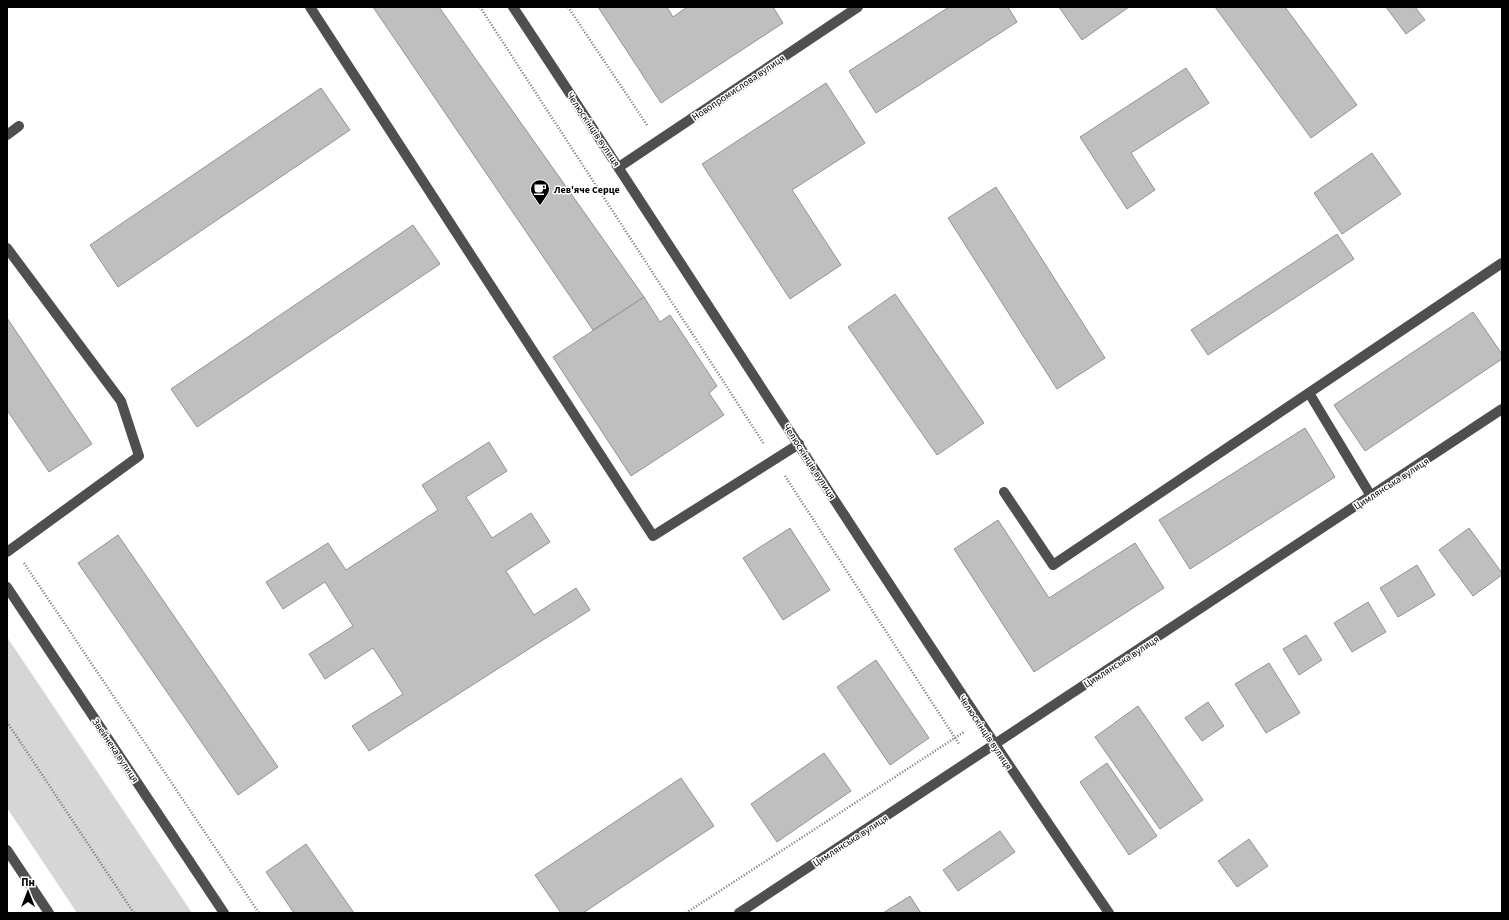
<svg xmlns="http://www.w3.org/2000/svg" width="1509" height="920" font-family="'Source Sans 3',sans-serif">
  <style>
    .green { fill: #d6d6d6 }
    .building { fill: #bfbfbf; stroke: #939393 }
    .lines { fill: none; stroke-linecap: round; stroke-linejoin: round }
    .path { stroke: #717171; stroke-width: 2.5; stroke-dasharray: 1 2; stroke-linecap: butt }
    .minor { stroke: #4f4f4f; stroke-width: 10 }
    .labels { text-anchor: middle; stroke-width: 3; stroke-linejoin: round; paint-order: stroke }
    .street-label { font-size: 10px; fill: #000; stroke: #fff }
    .poi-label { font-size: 10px; font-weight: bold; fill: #000; stroke: #fff; text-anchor: start }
  </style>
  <rect width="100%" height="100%" fill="#fff"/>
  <path class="green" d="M7,637l185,276h-115l-70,-105z"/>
  <g class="building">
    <path d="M373,7h66l205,290 -51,33z"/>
    <path d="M598,7h69l6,10 14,-10h86l10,16 -122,80z"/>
    <path d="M949,7h59l9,15 -141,91 -27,-42z"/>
    <path d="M1059,7h70l-47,33z"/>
    <path d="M1215,7h70l72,98 -46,33z"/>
    <path d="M1386,7h29l10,13 -19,14z"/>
    <path d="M1186,68l23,35 -78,50 24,37 -28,19 -47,-72z"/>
    <path d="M826,83l39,60 -73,47 49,75 -51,34 -88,-135z"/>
    <path d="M321,88l29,42 -232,157 -28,-42z"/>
    <path d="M1372,153l29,41 -59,40 -28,-41z"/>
    <path d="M996,187l109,171 -48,31 -109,-171z"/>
    <path d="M413,225l27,39 -243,163 -26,-38z"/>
    <path d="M1337,234l17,25 -146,96 -17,-25z"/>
    <path d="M895,294l89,129 -47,32 -89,-128z"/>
    <path d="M644,297l16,25 10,-7 47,71 -8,7 15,22 -93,61 -78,-119z"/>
    <path d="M1473,312l29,42v5l-137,92 -31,-46z"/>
    <path d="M7,318l85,126 -43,28 -42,-62z"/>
    <path d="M1305,428l30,49 -145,92 -31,-49z"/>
    <path d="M489,442l18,29 -41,26 26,41 39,-25 19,29 -44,29 28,44 42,-27 14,22 -221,141 -17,-25 51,-32 -30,-46 -48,31 -16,-25 44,-28 -28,-44 -42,27 -17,-27 62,-39 18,27 92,-60 -16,-25z"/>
    <path d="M998,520l51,78 86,-55 29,45 -130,84 -80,-123z"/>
    <path d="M790,528l40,62 -47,30 -40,-62z"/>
    <path d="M1469,528l33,45v2l-29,21 -34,-46z"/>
    <path d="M118,535l160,232 -40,28 -160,-232z"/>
    <path d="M1417,565l18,30 -37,22 -18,-29z"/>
    <path d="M1368,602l18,30 -34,20 -18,-29z"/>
    <path d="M1306,635l16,25 -23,15 -16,-26z"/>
    <path d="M876,660l53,78 -39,27 -53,-78z"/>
    <path d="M1269,663l31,50 -34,20 -31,-49z"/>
    <path d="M1208,702l16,24 -22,15 -17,-23z"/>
    <path d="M1138,706l65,94 -43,29 -65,-92z"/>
    <path d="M824,753l27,38 -74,51 -26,-38z"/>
    <path d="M1107,763l50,73 -28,19 -49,-73z"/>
    <path d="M681,778l33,48 -131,87h-22l-26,-38z"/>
    <path d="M1000,831l15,21 -57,39 -15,-21z"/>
    <path d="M1249,839l19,27 -31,21 -19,-26z"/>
    <path d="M306,844l48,69h-60l-28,-41z"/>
    <path d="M910,896l11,17h-38z"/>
  </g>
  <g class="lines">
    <g class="path">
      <path d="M480,7l284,437"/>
      <path d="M568,7l79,118"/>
      <path d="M785,476l174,268"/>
      <path d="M24,563l235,350"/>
      <path d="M7,722l127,191"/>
      <path d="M686,913l278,-181"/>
    </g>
    <g class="minor">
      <path d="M310,7l343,529 146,-92"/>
      <path d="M513,7c199,301 392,608 596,906"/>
      <path d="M7,135l12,-9"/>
      <path d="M619,167l239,-160"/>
      <path d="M7,248l114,153 18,55 -132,96"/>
      <path d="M1309,393l62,103"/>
      <path d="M1004,492l49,73 449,-302"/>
      <path d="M7,587l217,326"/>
      <path d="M7,850l42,63"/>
      <path d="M739,913l763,-504"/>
    </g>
  </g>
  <defs>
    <g id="cafe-pin" transform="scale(1)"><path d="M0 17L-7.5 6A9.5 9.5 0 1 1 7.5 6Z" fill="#000" stroke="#fff"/><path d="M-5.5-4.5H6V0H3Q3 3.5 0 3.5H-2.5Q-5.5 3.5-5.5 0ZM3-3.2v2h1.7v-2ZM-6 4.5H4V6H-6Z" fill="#fff"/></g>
  </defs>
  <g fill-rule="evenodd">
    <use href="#cafe-pin" x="540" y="189"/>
  </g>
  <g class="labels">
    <g class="street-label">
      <text transform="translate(738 87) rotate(-34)" y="4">Новопромислова вулиця</text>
      <text transform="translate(594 129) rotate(56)" y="4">Челюскінців вулиця</text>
      <text transform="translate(810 461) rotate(57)" y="4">Челюскінців вулиця</text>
      <text transform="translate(1391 483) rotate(-33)" y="4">Цимлянська вулиця</text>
      <text transform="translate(1121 661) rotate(-33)" y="4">Цимлянська вулиця</text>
      <text transform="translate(986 732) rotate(56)" y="4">Челюскінців вулиця</text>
      <text transform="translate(116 750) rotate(56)" y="4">Звейнека вулиця</text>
      <text transform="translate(850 840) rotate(-33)" y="4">Цимлянська вулиця</text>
    </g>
    <g class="poi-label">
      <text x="554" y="193">Лев'яче Серце</text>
    </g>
  </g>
  <rect width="1509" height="920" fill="none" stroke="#000000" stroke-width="16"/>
  <g transform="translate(28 892)" stroke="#ffffff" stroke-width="3" paint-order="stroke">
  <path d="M0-3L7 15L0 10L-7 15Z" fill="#000000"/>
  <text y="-6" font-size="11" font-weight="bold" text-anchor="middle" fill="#000000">Пн</text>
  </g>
</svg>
